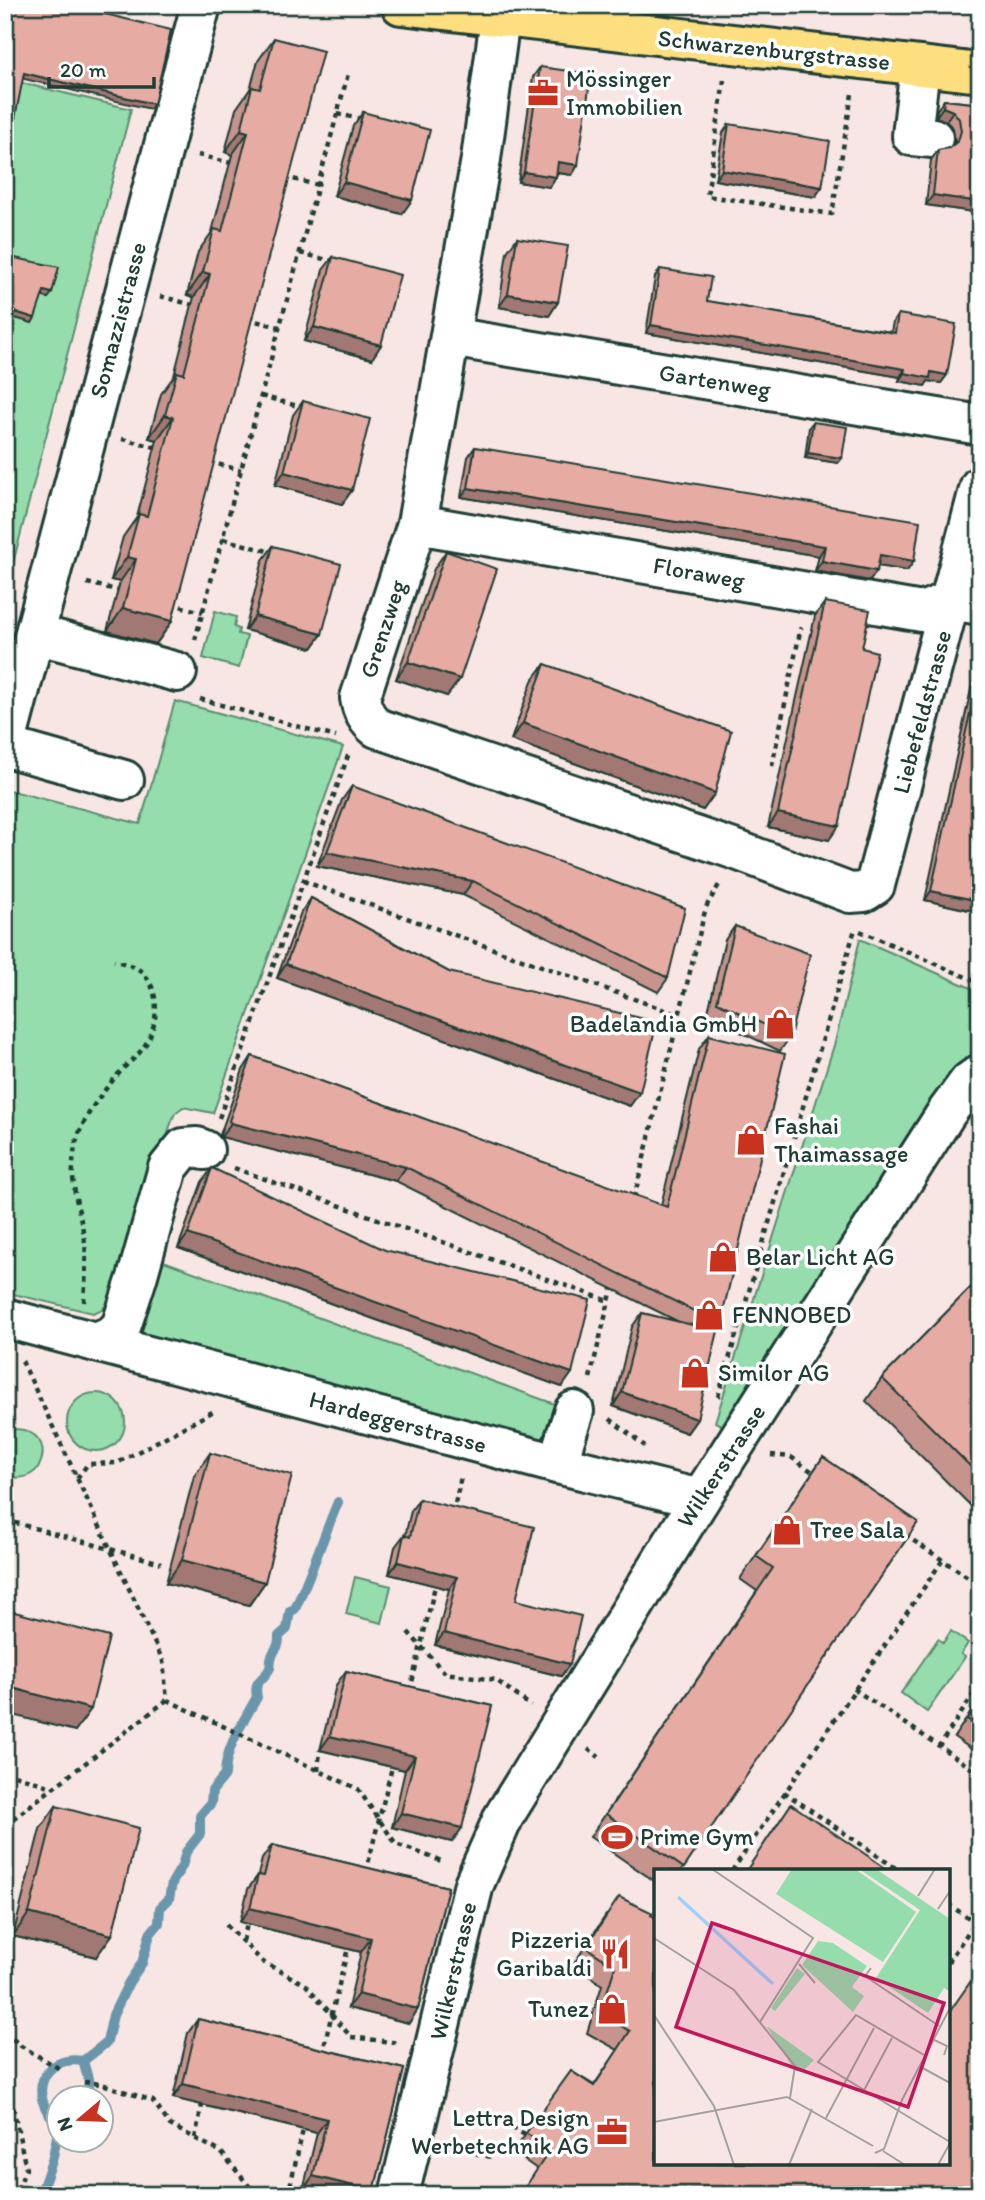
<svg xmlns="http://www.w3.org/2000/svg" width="985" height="2200" font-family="Itim,sans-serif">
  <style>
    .green { fill: #95ddac; stroke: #5a8d70; stroke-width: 2 }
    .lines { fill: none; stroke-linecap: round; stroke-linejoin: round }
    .stream { stroke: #6b96ac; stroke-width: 10 }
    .minor-casing { stroke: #1f3d34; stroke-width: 44 }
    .major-casing { stroke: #1f3d34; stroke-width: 44 }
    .path { stroke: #1f3d34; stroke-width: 4.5; stroke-dasharray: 5 5; stroke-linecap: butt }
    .minor { stroke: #fff; stroke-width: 38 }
    .major { stroke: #fddf80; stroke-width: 38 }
    .wall { fill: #c6948d; stroke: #1f3d34; stroke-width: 2 }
    .shaded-wall { fill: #a17873; stroke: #1f3d34; stroke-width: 2 }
    .building { fill: #e6aca4; stroke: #1f3d34; stroke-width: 2 }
    .labels { text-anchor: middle; stroke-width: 7; stroke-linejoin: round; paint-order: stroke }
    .street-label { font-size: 24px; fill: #1f3d34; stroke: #fff }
    .poi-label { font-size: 24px; fill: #1f3d34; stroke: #fff; text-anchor: start }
    .inset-river { fill: none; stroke: #9ed1fc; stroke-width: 3.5 }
    .inset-road { fill: none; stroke: #a1a29e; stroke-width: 2 }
    .view { fill: #c2185b; fill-opacity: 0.15; stroke: #c2185b; stroke-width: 3.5 }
    .inset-edge { fill: none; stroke: #1f3d34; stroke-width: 3.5 }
  </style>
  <rect width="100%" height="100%" fill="#f8e6e4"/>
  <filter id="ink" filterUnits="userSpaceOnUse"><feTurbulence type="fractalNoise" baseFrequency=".0143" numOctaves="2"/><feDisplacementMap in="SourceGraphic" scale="14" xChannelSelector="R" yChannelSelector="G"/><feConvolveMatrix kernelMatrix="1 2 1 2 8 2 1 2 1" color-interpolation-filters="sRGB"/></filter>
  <g filter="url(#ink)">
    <g class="green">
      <path d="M5,79l126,30 -126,485z"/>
      <path d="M215,611l21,6 -2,10 5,2 -1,5 9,2 -8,32 -36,-10z"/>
      <path d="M175,701l168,46 -130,366 -30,-6 -8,6 -6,16 -7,38 -51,131 -8,11 -10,4 -88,-21v-503l135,35z"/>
      <path d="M860,939l120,53v75l-51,34 -206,325 -8,-4 120,-380z"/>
      <path d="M158,1259l402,147 -10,43 -413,-106z"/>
      <circle cx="96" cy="1422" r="29"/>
      <path d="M16,1429c46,3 26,64 -11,45v-41z"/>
      <path d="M355,1577l36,9 -9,37 -36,-9z"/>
      <path d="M951,1631l17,12 -7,11 4,3 -38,55 -26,-19 37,-54 5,4z"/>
    </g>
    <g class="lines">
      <g class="stream">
        <path d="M86,2098l3,-16 -6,-21 24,-19 6,-27 16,-33 13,-19 8,-29 9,-11 1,-15 9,-9 3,-16 10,-17 4,-14 14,-18v-18l11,-13 1,-12 13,-16c0,-28 19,-54 32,-78 -4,-18 7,-16 13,-29 1,-4 0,-8 2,-12 4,-10 7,-7 7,-20l8,-7 3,-18 5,-2c16,-35 28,-71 43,-107"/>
        <path d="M58,2123c-31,-25 -17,-69 25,-62"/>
        <path d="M40,2195l12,-34 8,-39"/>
      </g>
      <g class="minor-casing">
        <g id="minor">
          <path d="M500,18l-19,141 -64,365 -57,174c2,13 7,22 17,30l362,123 111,42 14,-1 11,-7 105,-399"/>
          <path d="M920,66l-8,70 21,2"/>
          <path d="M450,337l530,88"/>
          <path d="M417,524l505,88 30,-12 28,5"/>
          <path d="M35,634l142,38"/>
          <path d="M5,746l196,-741"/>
          <path d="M7,747l117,33"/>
          <path d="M5,1318l552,146 143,35"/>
          <path d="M96,1342l15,-6 10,-9 16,-49 31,-110 16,-20 13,-1 7,3"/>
          <path d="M557,1464l17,-53"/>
          <path d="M399,2195l75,-311 30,-68 196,-317 247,-387 22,-30 11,-8"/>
        </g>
      </g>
      <g class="major-casing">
        <path id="major" d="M401,5l579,68"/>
      </g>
      <g class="path">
        <path d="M724,80l-17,116 125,18 20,-120"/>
        <path d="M337,114l25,5"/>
        <path d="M198,155l33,8"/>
        <path d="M284,177l34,8"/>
        <path d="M300,253l36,9"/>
        <path d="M160,296l33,9"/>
        <path d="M247,319l33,8"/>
        <path d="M261,396l44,12"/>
        <path d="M122,439l33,8"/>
        <path d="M209,462l32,8"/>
        <path d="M223,539l52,14"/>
        <path d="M87,583l30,7"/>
        <path d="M171,604l32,8"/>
        <path d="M195,640l153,-566"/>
        <path d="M200,699l136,38"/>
        <path d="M772,766l29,-139"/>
        <path d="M303,881l376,134"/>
        <path d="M860,931l120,52"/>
        <path d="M219,1118l130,-365"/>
        <path d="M234,1168l375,133"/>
        <path d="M634,1198l72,-291 14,-24"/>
        <path d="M84,1302c1,-19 3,-39 1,-59 -4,-31 -16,-57 -11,-89 3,-30 27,-61 47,-83 7,-8 16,-14 22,-23 15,-20 19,-55 0,-75 -7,-7 -19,-10 -29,-12"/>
        <path d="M22,1361l141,300 4,39"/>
        <path d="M590,1378l23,-93"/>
        <path d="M718,1397l137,-468"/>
        <path d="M610,1419l35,27"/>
        <path d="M771,1455l20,2 26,18"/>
        <path d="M77,1478l11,-14 29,-1 97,-52"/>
        <path d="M453,1513l8,-36"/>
        <path d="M5,1520l156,43"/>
        <path d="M905,1535l75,50"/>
        <path d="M408,1632l37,41 51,7 35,26"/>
        <path d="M980,1685l-41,61 41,28"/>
        <path d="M854,1689l85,57"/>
        <path d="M410,1691l25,-105"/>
        <path d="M167,1700l191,89 38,55 48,18"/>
        <path d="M588,1749l11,8"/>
        <path d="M318,1771l2,-21"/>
        <path d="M5,1772l47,15"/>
        <path d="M784,1792l116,79"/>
        <path d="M5,1825l162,-125"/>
        <path d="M732,1871l210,-310"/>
        <path d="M366,1872l26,-105"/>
        <path d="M948,1904l27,18"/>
        <path d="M5,1916l5,1"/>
        <path d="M226,1925l37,37 43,23 45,52 48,6"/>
        <path d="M243,1941l4,-17"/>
        <path d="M948,1962l32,-47"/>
        <path d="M5,2032l16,14 41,24"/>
        <path d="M322,2054l26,-106"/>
        <path d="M5,2068l21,101 -11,26"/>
        <path d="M84,2082l18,2 51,17 17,24 51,27 33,40 16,3"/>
        <path d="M503,2123l26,14"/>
        <path d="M195,2138l7,-33"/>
        <path d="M447,2146l44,11"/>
        <path d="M288,2195l15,-65"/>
      </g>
      <use href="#minor" class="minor"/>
      <use href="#major" class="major"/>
    </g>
    <g class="wall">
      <path d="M274,38l-102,583 -16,23 -49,-13 13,-49 -9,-2 12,-43 14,-20 20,-77 -8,-2 12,-44 13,-18 20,-79 -7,-2 11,-43 14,-20 20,-77 -7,-3 11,-43 14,-20 8,-28z"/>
      <path d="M540,67l38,98 -6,10 -15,-2 -1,4 -7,10 -31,-5 15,-105z"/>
      <path d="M944,100l36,4v109l-54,-8 5,-45 7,-10 11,-2 4,-3 2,-4 -2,-13 -7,-7 -10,-4 1,-7z"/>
      <path d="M363,112l39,102 -68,-18 19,-70z"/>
      <path d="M729,124l93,63 -7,10 -100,-17 8,-47z"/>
      <path d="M517,238l41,64 -9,14 -50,-9 8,-55z"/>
      <path d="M333,257l39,102 -68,-18 19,-71z"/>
      <path d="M660,269l47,32 184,31 2,-10 5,-8 49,61 -6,8 -13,-2 -3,5 -26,-5 1,-4 -254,-44 9,-56z"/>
      <path d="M303,401l49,89 -10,14 -67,-19 18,-70z"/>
      <path d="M813,422l29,36 -4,5 -33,-5 4,-31z"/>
      <path d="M475,447l439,114 -7,10 -29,-5 -8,15 -55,-10 4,-15 -358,-59 7,-40z"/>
      <path d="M273,546l49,88 -10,14 -67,-18 18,-70z"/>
      <path d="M446,551l14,128 -13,17 -51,-17 38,-110z"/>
      <path d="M825,602l37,46 -33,192 -61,-13 47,-211z"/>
      <path d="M980,654v248l-6,9 -49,-11 53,-243z"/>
      <path d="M545,664l170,129 -12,17 -192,-70 21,-59z"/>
      <path d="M352,786l316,192 -10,14 -195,-97 -146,-29 25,-66z"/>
      <path d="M311,898l138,74 181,134 -353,-128 24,-66z"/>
      <path d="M735,926l55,111 -10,14 -73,-35 18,-76z"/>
      <path d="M709,1035l11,289 -5,7 -18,88 -10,14 -74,-27 19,-79 10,-14 37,9 -283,-141 -175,-44 -1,-2 23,-65 9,-14 409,149 38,-156z"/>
      <path d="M212,1168l350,219 -384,-139 24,-66z"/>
      <path d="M980,1278v237l-114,-114 16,-23z"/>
      <path d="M210,1453l55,129 -16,23 -83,-22 28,-107z"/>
      <path d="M823,1457l95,65 -237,349h-25v11l-66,-45 167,-246 -17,-12z"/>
      <path d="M419,1499l97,101 54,64 -9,12 -126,-31 14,-56 -60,-15 6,-27 9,-12 1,1 6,-25z"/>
      <path d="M346,1671l146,35 -40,136 -60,-15 13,-57 -85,-20 16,-65z"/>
      <path d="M980,1699v56l-26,-18z"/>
      <path d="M56,1806l40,151 -83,-21 27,-107z"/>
      <path d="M272,1845l176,42 -30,122 -9,14 -61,-15 13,-56 -121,-30 8,-33 10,-14 4,-16z"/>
      <path d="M606,1915h45l297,248 32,32 -443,-26 -24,-17 58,-81 23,14 24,-35 -31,-17 15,-48 -29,-20z"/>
      <path d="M198,2019l206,50 -30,122 -3,4h-48l-20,-5 14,-57 -144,-35 15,-65z"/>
    </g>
    <g class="shaded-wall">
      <path d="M24,73l130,31 -4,5 -130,-31z"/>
      <path d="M943,107l10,4 -7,10 -10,-4z"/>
      <path d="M5,116l10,2 -4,5 -6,-1z"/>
      <path d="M241,130l7,2 -16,23 -7,-3z"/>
      <path d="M558,162l20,3 -6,10 -21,-3z"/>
      <path d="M722,170l100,17 -7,10 -100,-17z"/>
      <path d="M524,172l32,5 -7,10 -31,-5z"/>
      <path d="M344,182l68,18 -10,14 -68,-18z"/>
      <path d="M933,195l47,7v11l-54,-8z"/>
      <path d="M203,272l7,2 -16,23 -7,-2z"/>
      <path d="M44,291l8,2 -4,5 -8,-2z"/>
      <path d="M508,294l50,8 -9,14 -50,-9z"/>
      <path d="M5,309l30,9 -3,5 -27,-8z"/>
      <path d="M651,325l254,44 -5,8 -254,-44z"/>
      <path d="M314,327l67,18 -9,14 -68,-18z"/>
      <path d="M931,372l16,3 -6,8 -13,-2 -3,5 -26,-5 5,-8z"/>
      <path d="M165,415l8,2 -16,23 -8,-2z"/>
      <path d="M808,453l34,5 -4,5 -33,-5z"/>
      <path d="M284,472l68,18 -10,14 -67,-19z"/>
      <path d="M468,488l357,58 -6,10 -358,-59z"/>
      <path d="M880,555l34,6 -7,10 -34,-6z"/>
      <path d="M127,557l9,2 -16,23 -9,-2z"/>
      <path d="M822,561l55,10 -7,10 -55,-10z"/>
      <path d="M123,608l49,13 -16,23 -49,-13z"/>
      <path d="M255,616l67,18 -10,14 -67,-18z"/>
      <path d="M408,662l52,17 -13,17 -51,-17z"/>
      <path d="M523,723l192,70 -12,17 -192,-70z"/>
      <path d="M778,813l61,13 -10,14 -61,-13z"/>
      <path d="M327,852l146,29 -10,14 -146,-29z"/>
      <path d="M931,891l49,10v1l-6,9 -49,-11z"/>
      <path d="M286,964l354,128 -10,14 -353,-128z"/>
      <path d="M231,1123l175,44 -10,14 -175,-44z"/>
      <path d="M188,1234l384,139 -10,14 -384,-139z"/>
      <path d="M622,1392l75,27 -10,14 -74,-27z"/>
      <path d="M182,1560l83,22 -16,23 -83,-22z"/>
      <path d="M398,1562l59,15 -8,12 -60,-15z"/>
      <path d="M444,1633l126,31 -9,12 -126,-31z"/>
      <path d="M5,1686l86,23 -16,22 -70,-18z"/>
      <path d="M330,1736l85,20 -10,14 -85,-20z"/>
      <path d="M401,1813l61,15 -10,14 -60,-15z"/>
      <path d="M250,1908l121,30 -10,14 -121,-30z"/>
      <path d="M29,1913l83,22 -16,22 -83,-21z"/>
      <path d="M358,1994l60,15 -9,14 -61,-15z"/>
      <path d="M183,2084l144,35 -10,14 -144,-35z"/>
      <path d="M313,2176l61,15 -3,4h-48l-20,-5z"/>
    </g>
    <g class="building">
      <path d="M5,5h63l103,25 -17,74 -130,-31 -9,45 -10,-2z"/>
      <path d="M274,38l49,13 -151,570 -49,-13 13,-49 -9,-2 12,-43 8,2 26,-99 -8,-2 12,-43 7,2 26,-100 -7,-2 11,-43 8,2 26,-99 -7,-2 11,-43 8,2z"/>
      <path d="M540,67l51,7 -13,91 -20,-3 -2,15 -32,-5z"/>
      <path d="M944,100l36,4v98l-47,-7 5,-45 11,-2 9,-7 3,-10 -2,-12 -6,-8 -10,-4z"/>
      <path d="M363,112l67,18 -18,70 -68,-18z"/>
      <path d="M729,124l101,17 -8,46 -100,-17z"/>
      <path d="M517,238l51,8 -10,56 -50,-8z"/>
      <path d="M5,256l54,11 -7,26 -8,-2 -9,27 -30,-9z"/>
      <path d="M333,257l67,18 -19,70 -67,-18z"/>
      <path d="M660,269l51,8 -4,24 188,32 3,-19 58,10 -9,51 -16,-3 -1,6 -26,-5 1,-4 -254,-44z"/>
      <path d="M303,401l67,18 -18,71 -68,-18z"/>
      <path d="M813,422l34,5 -5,31 -34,-5z"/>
      <path d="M475,447l445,74 -6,40 -34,-6 -3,16 -55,-10 3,-15 -357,-58z"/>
      <path d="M273,546l68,18 -19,70 -67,-18z"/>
      <path d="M446,551l51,18 -37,110 -52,-17z"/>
      <path d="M825,602l45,8 -8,38 15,4 -38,174 -61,-13z"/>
      <path d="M545,664l186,67 -16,62 -192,-70z"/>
      <path d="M980,668v233l-49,-10z"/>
      <path d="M352,786l333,122 -17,70 -195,-97 -146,-29z"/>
      <path d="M311,898l138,74 208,50 -17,70 -354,-128z"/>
      <path d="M735,926l75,28 -20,83 -73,-35z"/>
      <path d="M709,1035l76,19 -65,270 -314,-157 -175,-44 -2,-2 23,-65 415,151z"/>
      <path d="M212,1168l173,82 205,50 -18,73 -384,-139z"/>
      <path d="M980,1278v198l-98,-98z"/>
      <path d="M642,1313l76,18 -21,88 -75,-27z"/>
      <path d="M210,1453l82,22 -27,107 -83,-22z"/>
      <path d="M823,1457l95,65 -234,346 -78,-54 167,-246 -17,-12z"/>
      <path d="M419,1499l115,28 -18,73 65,16 -11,48 -126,-31 13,-56 -59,-15 6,-27 6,2z"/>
      <path d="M7,1610l102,27 -18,72 -86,-23v-70z"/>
      <path d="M346,1671l146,35 -30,122 -61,-15 14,-57 -85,-20z"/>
      <path d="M980,1700v28l-13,-9z"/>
      <path d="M791,1804l99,67h-144z"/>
      <path d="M56,1806l83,22 -27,107 -83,-22z"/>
      <path d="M272,1845l176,42 -30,122 -60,-15 13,-56 -121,-30 8,-33 6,1z"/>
      <path d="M619,1897l34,16 -2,2 5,3v245h292v-149l32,-46v227h-460l30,-45 -24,-17 45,-62 23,15 36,-55 -30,-17 15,-47 -29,-20z"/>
      <path d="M198,2019l206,50 -30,122 -61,-15 14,-57 -144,-35z"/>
    </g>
  </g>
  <defs>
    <g id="office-bare" transform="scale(2.415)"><path d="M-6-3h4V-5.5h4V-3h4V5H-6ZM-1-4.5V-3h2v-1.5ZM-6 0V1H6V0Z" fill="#c8321e" stroke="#fff" stroke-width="2.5" paint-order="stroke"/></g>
    <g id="shop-bare" transform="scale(2.415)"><path d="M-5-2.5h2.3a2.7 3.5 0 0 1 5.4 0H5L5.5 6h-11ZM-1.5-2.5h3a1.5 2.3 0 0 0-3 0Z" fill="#c8321e" stroke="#fff" stroke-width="2.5" paint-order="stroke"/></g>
    <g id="stadium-bare" transform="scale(2.415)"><path d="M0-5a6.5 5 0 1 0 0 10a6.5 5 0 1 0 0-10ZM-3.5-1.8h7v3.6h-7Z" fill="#c8321e" stroke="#fff" stroke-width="2.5" paint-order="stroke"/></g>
    <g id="restaurant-bare" transform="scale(2.415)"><path d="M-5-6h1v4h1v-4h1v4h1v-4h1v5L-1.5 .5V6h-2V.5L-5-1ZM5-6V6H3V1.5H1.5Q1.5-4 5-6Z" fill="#c8321e" stroke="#fff" stroke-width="2.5" paint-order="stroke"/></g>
  </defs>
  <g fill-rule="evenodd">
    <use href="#office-bare" x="543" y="93"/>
    <use href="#shop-bare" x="780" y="1024"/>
    <use href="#shop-bare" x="751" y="1140"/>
    <use href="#shop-bare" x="723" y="1257"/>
    <use href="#shop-bare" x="709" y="1315"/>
    <use href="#shop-bare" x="695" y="1373"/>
    <use href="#shop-bare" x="787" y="1530"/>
    <use href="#stadium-bare" x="617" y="1837"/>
    <use href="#restaurant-bare" x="615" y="1954"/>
    <use href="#shop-bare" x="612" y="2009"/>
    <use href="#office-bare" x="612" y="2132"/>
  </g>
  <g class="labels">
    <g class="street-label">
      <text transform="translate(774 50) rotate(6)" y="8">Schwarzenburgstrasse</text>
      <text transform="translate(118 320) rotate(-75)" y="8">Somazzistrasse</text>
      <text transform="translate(715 381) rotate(9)" y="8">Gartenweg</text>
      <text transform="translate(699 573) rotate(10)" y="8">Floraweg</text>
      <text transform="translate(383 629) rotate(-72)" y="8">Grenzweg</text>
      <text transform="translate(922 712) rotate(-75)" y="8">Liebefeldstrasse</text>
      <text transform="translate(398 1422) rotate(15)" y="8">Hardeggerstrasse</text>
      <text transform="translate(721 1466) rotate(-57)" y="8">Wilkerstrasse</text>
      <text transform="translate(453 1971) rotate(-77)" y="8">Wilkerstrasse</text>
    </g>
    <g class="poi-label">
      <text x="566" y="87">Mössinger<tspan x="566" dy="28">Immobilien</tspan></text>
      <text x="757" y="1032" text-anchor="end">Badelandia GmbH</text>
      <text x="774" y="1134">Fashai<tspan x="774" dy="28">Thaimassage</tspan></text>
      <text x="746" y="1265">Belar Licht AG</text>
      <text x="732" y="1323">FENNOBED</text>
      <text x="718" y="1381">Similor AG</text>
      <text x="810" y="1538">Tree Sala</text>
      <text x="640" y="1845">Prime Gym</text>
      <text x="592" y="1948" text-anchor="end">Pizzeria<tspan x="592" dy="28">Garibaldi</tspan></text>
      <text x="589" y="2017" text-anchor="end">Tunez</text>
      <text x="589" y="2126" text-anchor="end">Lettra Design<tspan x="589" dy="28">Werbetechnik AG</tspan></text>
    </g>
  </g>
  <g transform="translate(654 1869)">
    <rect width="296" height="296" fill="#f8e6e4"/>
    <path d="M138,0h63l61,43 -33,50 -107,-68zM205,0h17l74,50v73l-6,-4 -16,25 -52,-35 44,-68zM164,72l15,2 34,23 -15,21 12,9 -11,16 -51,-47zM143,99l8,6 -30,37 -4,-3zM113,158h1l46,33 -12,12 -7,-1z" fill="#95ddac"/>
    <path class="inset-river" d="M24,28l95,87"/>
    <path class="inset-road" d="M58,0l101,69 -53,84M264,27l17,-27M284,40l12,-18M0,69l80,52 61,76 -5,32M145,95l16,19M217,99l-6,8 74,50M0,146l60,91 20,59M278,170l15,7 -3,9M270,186l-68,-40 -38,47 132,80M265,197l31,17M209,223l29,-54M172,249l48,-90M0,253l133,-25 86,49M229,282l22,14M221,284l9,-4 18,-49 48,-92M135,296l23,-56M284,296l12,-22"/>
    <path class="view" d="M58,54l232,80 -36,104 -232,-80z"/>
    <rect width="296" height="296" class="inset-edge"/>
  </g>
  <rect width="985" height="2200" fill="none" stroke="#fff" stroke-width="28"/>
  <rect x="14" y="14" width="957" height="2172" fill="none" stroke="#1f3d34" stroke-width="2.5" filter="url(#ink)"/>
  <g transform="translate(80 2119) rotate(251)"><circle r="33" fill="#ffffff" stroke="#a5b1ae" stroke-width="2"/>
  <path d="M0-5L12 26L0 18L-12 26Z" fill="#c8321e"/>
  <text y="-10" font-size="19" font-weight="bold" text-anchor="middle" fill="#1f3d34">N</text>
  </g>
  <path d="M49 77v10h105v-10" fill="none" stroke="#1f3d34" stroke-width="3.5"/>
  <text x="60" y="77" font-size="21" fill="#1f3d34" stroke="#ffffff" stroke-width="5" paint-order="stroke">20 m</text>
</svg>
